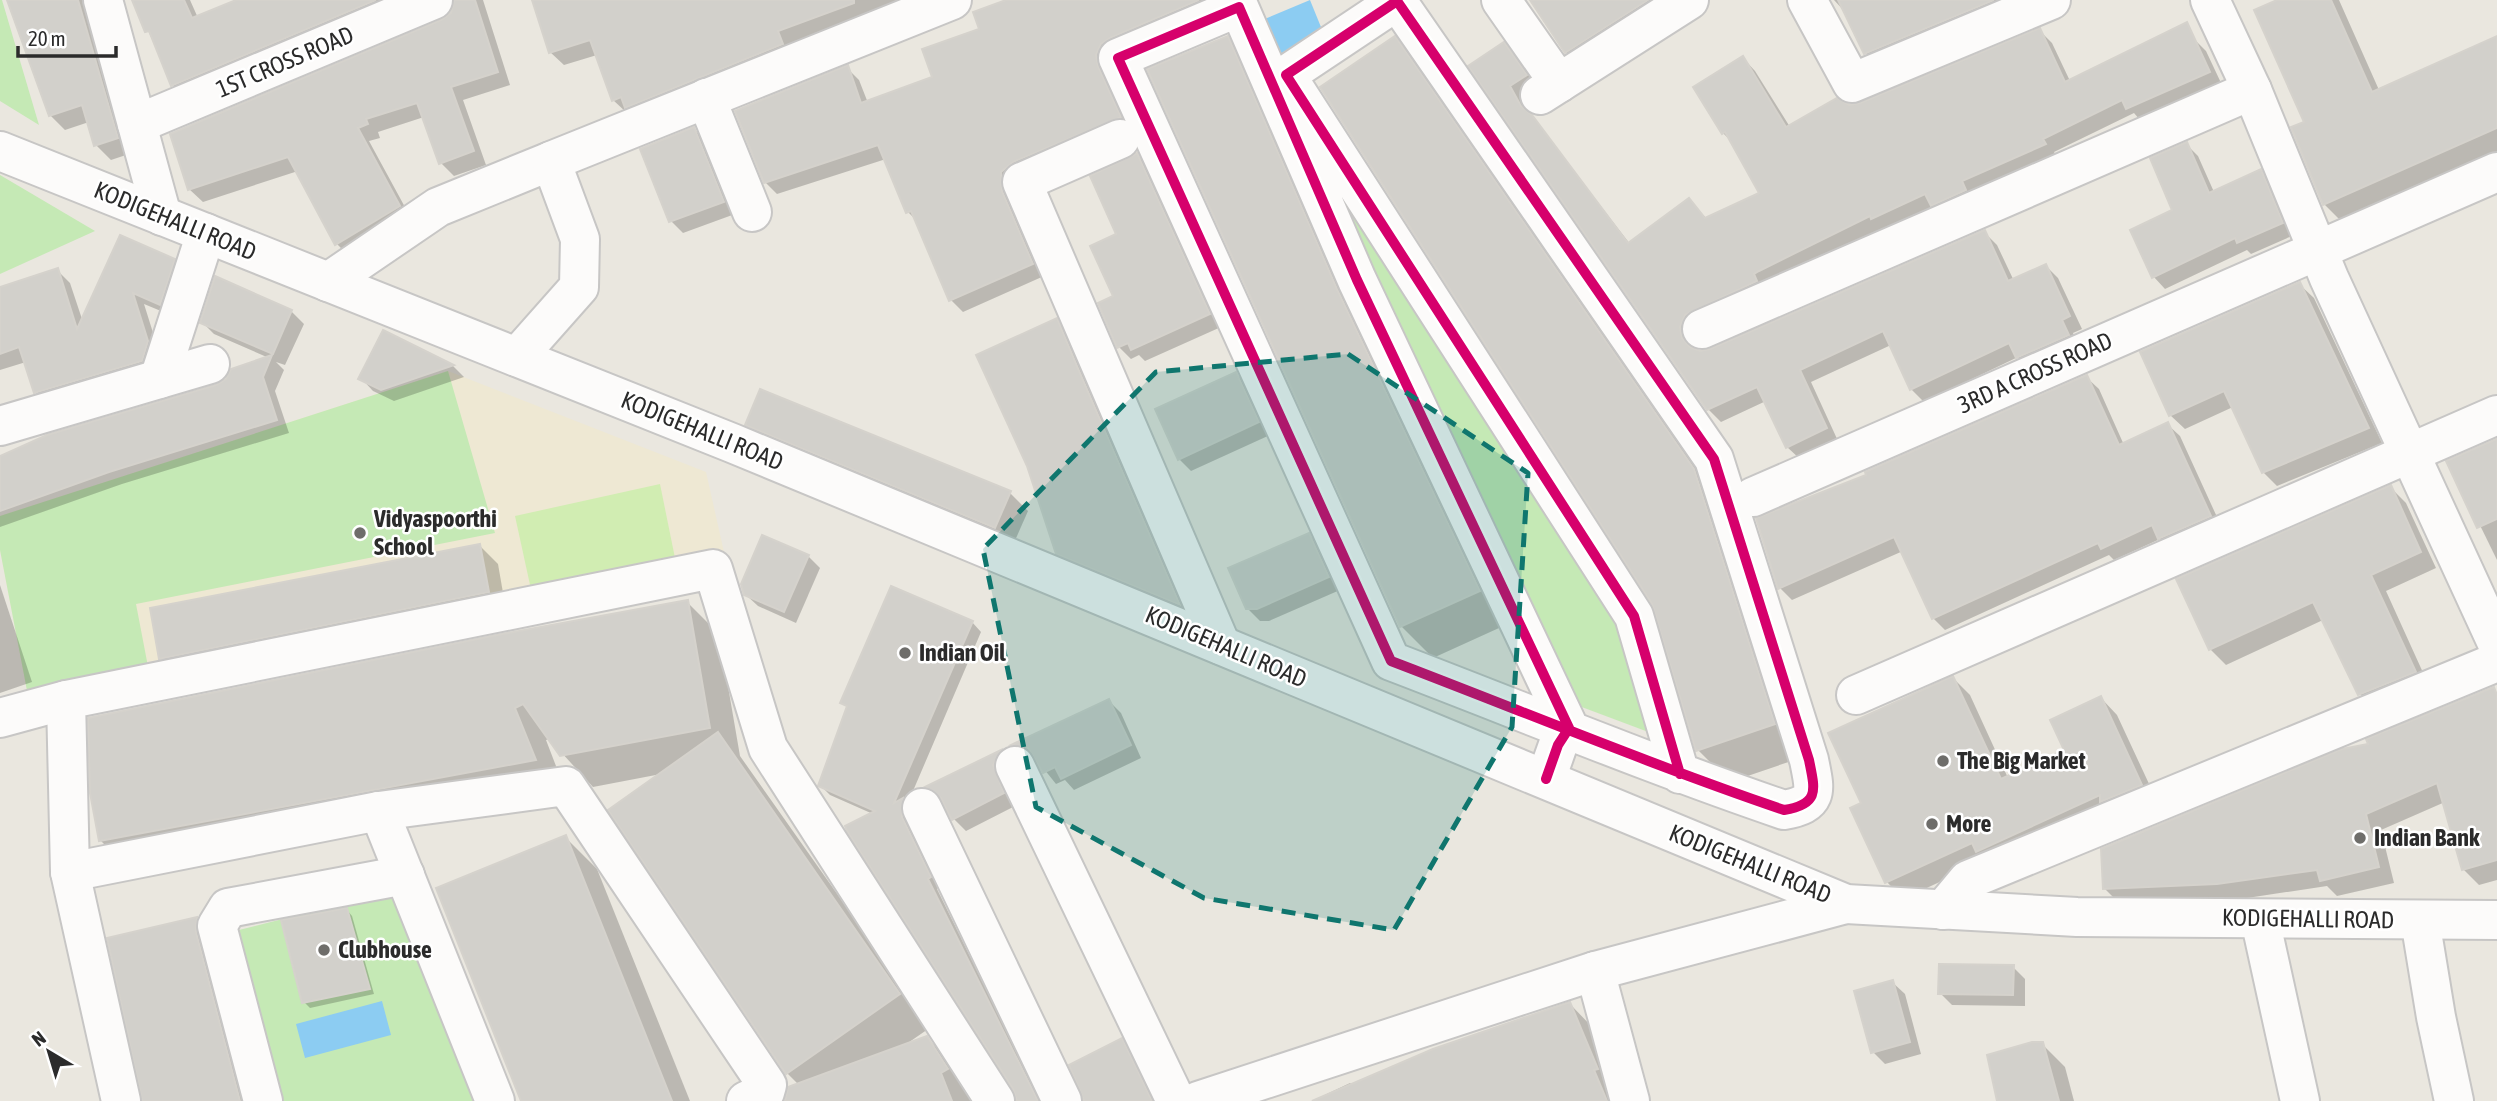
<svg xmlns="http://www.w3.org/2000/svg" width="2497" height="1101" font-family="'Asap Condensed',sans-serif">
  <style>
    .education { fill: #eee8d3 }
    .green { fill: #c5e9b5 }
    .pitch { fill: #d1edb2 }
    .water { fill: #8cccf2 }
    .shadow { fill: #0003 }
    .building { fill: #d2d0cb; stroke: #d5d2cc; stroke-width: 2 }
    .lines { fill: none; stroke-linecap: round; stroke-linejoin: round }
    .street-casing { stroke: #c7c6c5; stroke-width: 42 }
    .secondary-casing { stroke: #c7c6c5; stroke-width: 42 }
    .street { stroke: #fcfbfa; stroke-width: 38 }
    .secondary { stroke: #fcfbfa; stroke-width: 38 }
    .cycleway-casing { stroke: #fff; stroke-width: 15 }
    .cycleway { stroke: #d6006c; stroke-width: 10 }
    .marked { fill: #0f766e; fill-opacity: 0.2; stroke: #0f766e; stroke-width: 5; stroke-dasharray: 14 9; stroke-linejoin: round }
    .poi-dot { fill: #6e6d6a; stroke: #fff; stroke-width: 2.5 }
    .labels { text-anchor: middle; stroke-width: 5; stroke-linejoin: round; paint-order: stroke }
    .street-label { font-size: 24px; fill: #2b2b2b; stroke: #fff }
    .poi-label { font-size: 24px; font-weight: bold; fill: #2b2b2b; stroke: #fff; text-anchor: start }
  </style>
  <rect width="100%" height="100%" fill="#eae7df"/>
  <path class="education" d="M448,371l258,101 20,89 -697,140 -29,-151v-34z"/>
  <g class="green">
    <path d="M0,0h2l37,125 -39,-24z"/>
    <path d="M1280,75l346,545 25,113 -88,-33z"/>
    <path d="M0,175l95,56 -95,43z"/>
    <path d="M448,371l47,162 -359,71 14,73 -121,24 -29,-151v-34z"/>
    <path d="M394,891l89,210h-203l-41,-171z"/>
  </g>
  <path class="pitch" d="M660,484l16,79 -144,31 -17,-78z"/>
  <g class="water">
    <path d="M1310,0l15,37 -55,22 -15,-36z"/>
    <path d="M382,1001l9,34 -86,23 -9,-34z"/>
  </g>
  <g class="shadow">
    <path d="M8,0h75l49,153 -21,7 -15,-15 -7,-23 -24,8 -15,-15z"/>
    <path d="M134,0h56l8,18 43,-18h179l-234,98 -13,-13z"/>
    <path d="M456,0h27l27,85 -47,15 23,65 -32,11 -13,-13 -17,-46 -46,15 2,6 -11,3 43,79 -62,37 -13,-13 -39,-73 -95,31 -14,-13 253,-167 9,-7z"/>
    <path d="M534,0h377l-284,113 -14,-13 -16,-45 -33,10 -14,-13z"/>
    <path d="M1012,0h219l-109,49 10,81 -120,54 32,92 -81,36 -12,-12 -33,-78 -10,-10 -22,-53 -109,35 -12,-12 82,-114 12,12 9,23 66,-25z"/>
    <path d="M1532,0h147l-101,64 -12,-12z"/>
    <path d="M1834,0h200l-156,65 -12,-12 -20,-40z"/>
    <path d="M2281,0h58l40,90 118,-52v116l-155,68 -18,-18z"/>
    <path d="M2039,30l13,13 18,38 124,-42 12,12 16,34 -82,35 -6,-7 -80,39 3,5 -172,74 -2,-3 -111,55 -80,58 2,9 17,1 273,-119 13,13 17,36 32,-15 12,12 24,51 -9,4 7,15 -50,22 -12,-13 -94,45 -13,-13 -20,-44 -80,37 27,59 -38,18 -13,-12 -21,-46 -45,21 -13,-13 -237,-343 33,-22 12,13 22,31 -16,11 9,17 99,128 59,-44 18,19 54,-26 -29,-51 -9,-9 20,-75 12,13 35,56 71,-22z"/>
    <path d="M1227,38l32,31 251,554 -77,35 -32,-32z"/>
    <path d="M1395,39l31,31 299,432 81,254 -76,26 -32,-32 -44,-147z"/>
    <path d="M694,129l12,12 29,73 -52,19 -12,-12z"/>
    <path d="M2186,144l12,12 16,36 46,-21 12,12 22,52 -43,19 -4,-4 -82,39 -12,-13 22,-65z"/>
    <path d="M1137,155l12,12 72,160 -76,34 -6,-6 -8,4 -12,-12 -1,-112z"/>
    <path d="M174,261l12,13 -13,42 -29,-12 16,51 -6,19 -106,31 -13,-13 -9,-30 -26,8v-79l57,-21 13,13 13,39z"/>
    <path d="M216,278l75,33 13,13 -19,41 -9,-3 8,8 -9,21 14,42 -167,51 -122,43v-69l217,-71 52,-29 -55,-24 -12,-12z"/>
    <path d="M2299,284l15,14 68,145 -105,43 -14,-14 -30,-65 -48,22 -15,-14z"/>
    <path d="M1056,320l17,17 121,282 -119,-49 -17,-17z"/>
    <path d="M384,332l69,34 11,11 -70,24 -21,-10 -12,-13z"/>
    <path d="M1236,374l12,12 22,49 -79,36 -12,-12z"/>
    <path d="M2086,377l13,12 25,56 43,-21 13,12 42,92 -50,22 -12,-11 -46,21 -5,-5 -164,75 -12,-12 -30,-67 -111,49 -12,-12 -22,-69 111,-43z"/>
    <path d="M747,424l263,69 18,18 -15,34 -248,-103z"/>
    <path d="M2497,441v119l-48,-98z"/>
    <path d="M2390,487l16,16 30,65 -50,23 44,97 -54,22 -16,-16 -37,-74 -97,45 -16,-16z"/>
    <path d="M1309,535l12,12 19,43 -71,31h-9l-13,-13z"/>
    <path d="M480,546l18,18 8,46 -327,66 -18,-18z"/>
    <path d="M808,556l12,12 -24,55 -38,-17 -13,-12z"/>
    <path d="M0,585l32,97 -32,11z"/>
    <path d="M687,602l32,32 21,122 191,271 -26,18 22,-7 32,32 20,31h-194l14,-16 -12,-12 -176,-263 50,-36 -68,13 -44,-48 -3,1 20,52 -434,80 -32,-32z"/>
    <path d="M972,622l9,10 -74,173 32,82 -2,2 104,212h-20l-148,-287 -43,-19 -9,-9 27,-78 -6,-5z"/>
    <path d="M1953,678l17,17 38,83 58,-27 35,-53 16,17 40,86 -170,59 -84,39 -16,-17 -24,-78z"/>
    <path d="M2493,689l4,4v187l-18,5 -16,-16 -18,-67 -64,28 13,53 -57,13 -10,-10 -93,14 -114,4 -16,-16 267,-143z"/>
    <path d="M1109,701l12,12 20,45 -67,32 -9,-10 -9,4 -20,-25 -11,-2 -11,-11z"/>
    <path d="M1001,752l11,11 3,43 -49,25 -12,-12 -8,-16 -18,-16z"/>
    <path d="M565,837l32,32 93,232h-167z"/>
    <path d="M347,910l5,6 22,78 -64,14 -6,-6z"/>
    <path d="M197,919l31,32 35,150h-119z"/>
    <path d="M2013,967l12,12v27l-73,-1 -12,-12z"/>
    <path d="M1892,982l13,12 16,60 -36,10 -12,-12z"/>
    <path d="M1570,1004l26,27 27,70h-311l38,-18 3,2z"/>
    <path d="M1121,1041l12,12 24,48h-72z"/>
    <path d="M2042,1044l23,23 9,34h-75l-10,-44z"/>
  </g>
  <g class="building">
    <path d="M7,0h71l40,138 -24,8 -12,-41 -33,11z"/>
    <path d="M132,0h52l8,18 44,-18h140l-205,86 -22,-55 -4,1z"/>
    <path d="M454,0h21l23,72 -47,15 23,64 -35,13 -22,-61 -51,16 2,5 -10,4 42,78 -65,39 -47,-88 -100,33 -18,-56 271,-114 10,-7z"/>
    <path d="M532,0h322v3l-76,28 5,13 -158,64 -4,-11 -9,4 -22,-61 -41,13z"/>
    <path d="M1006,0h193l-89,38 -9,6 -5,11 2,11 23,51 -108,45 -12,10 1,19 31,73 -84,37 -38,-90 -5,2 -28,-68 -114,38 -29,-72 113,-46 13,38 71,-26 -10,-28 57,-20 -6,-17z"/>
    <path d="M1530,0h118l-83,53z"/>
    <path d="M1838,0h156l-130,54z"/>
    <path d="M2277,0h54l41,92 125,-56v92l-174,77 -32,-78 13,-5 -50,-112z"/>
    <path d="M2187,22l23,50 -84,37 -4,-9 -79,39 3,5 -84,37 4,9 -35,16 -6,-12 -54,25 -1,-3 -111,55 -5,3 3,7 -72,34 -5,12 2,11 8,9 10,4 10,-2 275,-119 23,51 38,-17 24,52 -8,4 7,15 -53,23 -7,-15 -99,47 -27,-59 -83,39 27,58 -41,20 -29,-61 -50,23 -239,-344 36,-24 23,33 -17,11 11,20 11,9 96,128 61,-45 16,20 54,-25 -34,-61 -3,2 -29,-47 50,-31 43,71 51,-29 12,7 11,-2 180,-75 25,54z"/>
    <path d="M1228,36l109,253 143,302 -80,36 -253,-558z"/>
    <path d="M1395,36l299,433 81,255 -79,27 -44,-147 -332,-517z"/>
    <path d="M694,127l30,75 -55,20 -29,-73z"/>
    <path d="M2187,142l22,51 52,-24 22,54 -46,20 -2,-5 -83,40 -22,-48 42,-20 -22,-52z"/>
    <path d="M1137,153l73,161 -79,36 -3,-7 -11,5 -19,-45 15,-7 -23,-50 26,-12 -26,-58z"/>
    <path d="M120,235l55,24 -15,46 -27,-12 15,48 -6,20 -108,32 -15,-46 -19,7v-67l58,-19 19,61z"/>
    <path d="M215,276l77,34 -19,44 -73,-31z"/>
    <path d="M2300,282l69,146 -107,45 -38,-82 -55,25 -29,-64z"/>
    <path d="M1057,318l20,48 103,239 -124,-51 -29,-88 -51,-111z"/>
    <path d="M383,330l71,35 -73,25 -23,-11z"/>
    <path d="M272,355l-9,22 14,43 -168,52 -109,39v-55l47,-21 169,-50 10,-6 5,-10z"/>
    <path d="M1236,372l23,50 -81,38 -23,-51z"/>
    <path d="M2087,375l32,70 49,-23 43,94 -53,23 -6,-14 -51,24 -3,-6 -166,76 -38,-82 -116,52 -22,-71 110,-43 -1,-3z"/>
    <path d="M760,389l251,102 -16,37 -250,-103z"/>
    <path d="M2497,439v80l-20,9 -31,-67z"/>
    <path d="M2391,485l30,67 -50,23 45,97 -58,23 -45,-93 -104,48 -33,-71z"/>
    <path d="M1309,533l20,44 -72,32h-11l-18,-41z"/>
    <path d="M762,535l47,20 -25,57 -40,-17 -3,-11z"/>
    <path d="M480,544l9,48 -330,67 -9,-51z"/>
    <path d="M891,586l82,35 -79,182 9,-5 -1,19 29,60 -3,2 110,222h-21l-4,-12 -166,-258 -2,-5 30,-15 -57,-25 29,-80 -7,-3z"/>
    <path d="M688,600l22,128 -150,28 -37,-52 -8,4 21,52 -437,81 -9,-48 -2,-75 409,-83z"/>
    <path d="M1953,676l48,103 63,-29 -14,-30 51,-24 41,89 -42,17v-7l-124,57 -4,-9 -87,40 -35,-75 11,-5 -33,-70z"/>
    <path d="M2494,687l3,8v165l-35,10 -25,-87 -71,31 13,53 -59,14 -3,-11 -100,14 -114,5 -2,-40 241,-100 26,-5 -2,-5z"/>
    <path d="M1109,699l22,46 -70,34 -6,-12 -12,6 -15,-25 -17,-3z"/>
    <path d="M718,732l182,262 -114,80 -178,-264z"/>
    <path d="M1001,750l-8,15 11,28 -52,27 -11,-22 -16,-11z"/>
    <path d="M566,835l106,266h-151l-85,-213z"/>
    <path d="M347,908l23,81 -68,14 -21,-83z"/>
    <path d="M197,917l-1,15 44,169h-98l-35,-163z"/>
    <path d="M1939,964l75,1 -1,30 -75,-1z"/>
    <path d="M1893,980l17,62 -39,11 -17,-62z"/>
    <path d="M1570,1002l28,67 -4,1 13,31h-295l121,-52z"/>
    <path d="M927,1036l21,33 -7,4 11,28h-167l3,-14z"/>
    <path d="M1122,1038l30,63h-68l-15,-36z"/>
    <path d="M2032,1042h11l16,59h-62l-10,-46z"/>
  </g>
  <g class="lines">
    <g class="street-casing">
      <g id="street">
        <path d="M103,0l59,216"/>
        <path d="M1501,0l58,83"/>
        <path d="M1807,0l45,83 199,-83"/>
        <path d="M2210,0l42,90 77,188 168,365"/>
        <path d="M1540,95l149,-95"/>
        <path d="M706,98l46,114"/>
        <path d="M137,124l296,-124"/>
        <path d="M1120,139l-98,43 199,463"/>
        <path d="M328,282l110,-75 113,-46"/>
        <path d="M1702,329l550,-239"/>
        <path d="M517,357l62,-70 1,-48 -29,-78 401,-161"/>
        <path d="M159,379l47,-146"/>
        <path d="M0,426l210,-62"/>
        <path d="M1753,497l744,-325"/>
        <path d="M1856,695l641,-280"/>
        <path d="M0,718l66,-18"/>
        <path d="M1015,766l161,335"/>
        <path d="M1546,779l12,-34 11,-17 -212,-448 -118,-273 -121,51 273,603c131,50 261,104 393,149 36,-6 31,-20 25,-50l-95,-301 -317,-458 -111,74 348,541 46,158"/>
        <path d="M922,808l140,293"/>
        <path d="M379,811l116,290"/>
        <path d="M70,872l309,-61 187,-25 201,299 -2,7 -19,9"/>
        <path d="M1943,910l25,-30 529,-218"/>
        <path d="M2260,919l40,182"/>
        <path d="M2420,920l16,97 18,84"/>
        <path d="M1595,971l35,130"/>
        <path d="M121,1101l-51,-229 -4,-172 647,-131 55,179 227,353"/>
        <path d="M263,1101l-46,-175 11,-18 177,-33"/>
        <path d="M1198,1101l397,-130 251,-67"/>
      </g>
    </g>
    <g class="secondary-casing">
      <path id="secondary" d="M0,151l732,292 1114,461 231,13 420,3"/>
    </g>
    <use href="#street" class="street"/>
    <use href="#secondary" class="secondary"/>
    <g class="cycleway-casing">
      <path id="cycleway" d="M1546,779l12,-34 11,-17 -212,-448 -118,-273 -121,51 273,603c131,50 261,104 393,149 36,-6 31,-20 25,-50l-95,-301 -317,-458 -111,74 348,541 46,158"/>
    </g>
    <use href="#cycleway" class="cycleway"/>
  </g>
  <path class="marked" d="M1348,354l180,119 -16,254 -118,203 -190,-32 -168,-91 -53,-258 173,-177z"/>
  <g class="poi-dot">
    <circle cx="360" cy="533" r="7"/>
    <circle cx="905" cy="653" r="7"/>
    <circle cx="1943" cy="761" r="7"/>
    <circle cx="1932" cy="824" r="7"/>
    <circle cx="2360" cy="838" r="7"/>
    <circle cx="324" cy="950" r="7"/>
  </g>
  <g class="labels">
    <g class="street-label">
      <text transform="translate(285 62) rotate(-23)" y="8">1ST CROSS ROAD</text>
      <text transform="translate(175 221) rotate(22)" y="8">KODIGEHALLI ROAD</text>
      <text transform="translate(2035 373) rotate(-24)" y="8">3RD A CROSS ROAD</text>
      <text transform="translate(702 431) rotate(22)" y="8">KODIGEHALLI ROAD</text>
      <text transform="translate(1226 647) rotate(23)" y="8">KODIGEHALLI ROAD</text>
      <text transform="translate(1750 864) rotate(22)" y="8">KODIGEHALLI ROAD</text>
      <text transform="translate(2308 919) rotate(1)" y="8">KODIGEHALLI ROAD</text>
    </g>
    <g class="poi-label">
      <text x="374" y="527">Vidyaspoorthi<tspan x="374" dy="28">School</tspan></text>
      <text x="919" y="661">Indian Oil</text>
      <text x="1957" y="769">The Big Market</text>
      <text x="1946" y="832">More</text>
      <text x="2374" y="846">Indian Bank</text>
      <text x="338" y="958">Clubhouse</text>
    </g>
  </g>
  <g transform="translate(49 1052) rotate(322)" stroke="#ffffff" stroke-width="5" paint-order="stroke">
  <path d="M0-5L12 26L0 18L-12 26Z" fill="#2b2b2b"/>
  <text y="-10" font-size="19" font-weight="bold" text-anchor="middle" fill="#2b2b2b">N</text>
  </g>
  <path d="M18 46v10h98v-10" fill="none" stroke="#2b2b2b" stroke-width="3.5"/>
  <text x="28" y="46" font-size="21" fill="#2b2b2b" stroke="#ffffff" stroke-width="5" paint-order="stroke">20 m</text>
</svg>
